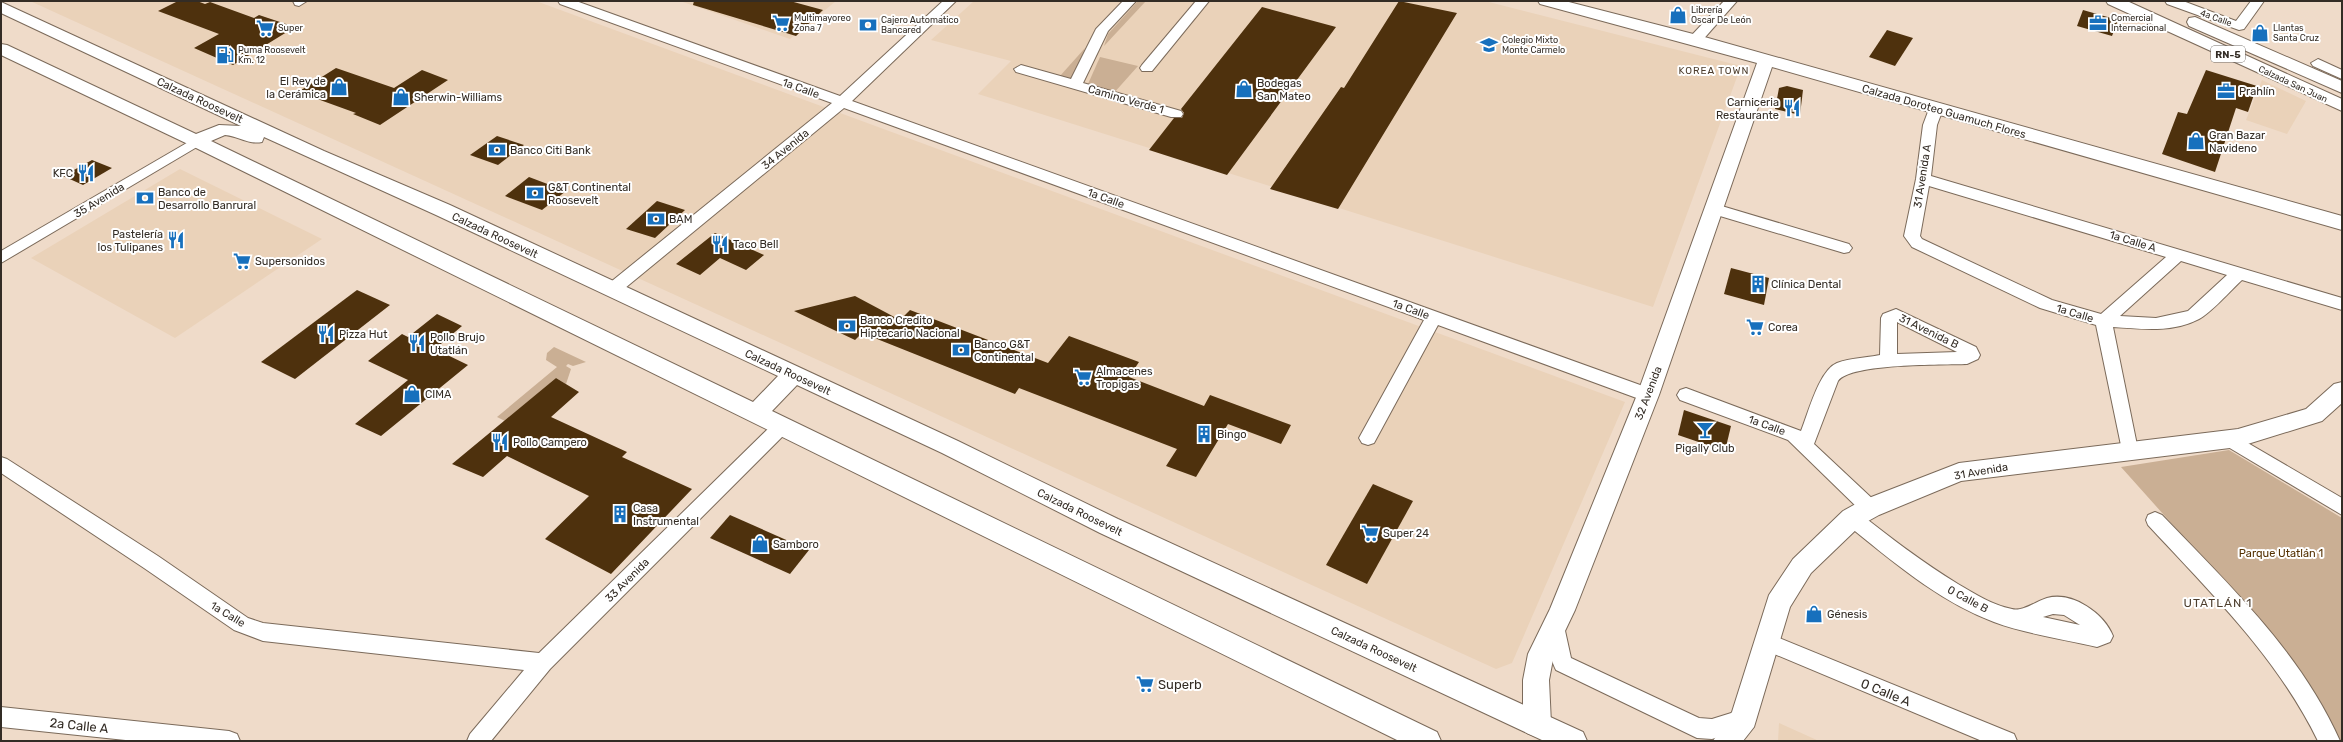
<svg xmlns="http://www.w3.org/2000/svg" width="2343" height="742" font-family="Rubik,sans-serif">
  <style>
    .built { fill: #ead2b9 }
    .green { fill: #caaf94 }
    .building { fill: #4e310d }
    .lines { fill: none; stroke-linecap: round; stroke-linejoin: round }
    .street-casing { stroke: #7b6a5a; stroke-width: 2 }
    .secondary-casing { stroke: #7b6a5a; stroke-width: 2 }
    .primary-casing { stroke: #7b6a5a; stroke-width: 2 }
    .highway-casing { stroke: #7b6a5a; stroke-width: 2 }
    .street { fill: #fff; fill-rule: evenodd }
    .secondary { fill: #fff; fill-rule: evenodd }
    .primary { fill: #fff; fill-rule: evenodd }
    .highway { fill: #fff; fill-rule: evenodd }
    .labels { text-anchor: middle; stroke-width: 4; stroke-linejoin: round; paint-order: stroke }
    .far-poi-label { font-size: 9px; fill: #332c25; stroke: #fff; text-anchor: start }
    .far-street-label { font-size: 9px; fill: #332c25; stroke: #fff }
    .shield { fill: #fff; stroke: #706b66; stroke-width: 1 }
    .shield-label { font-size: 10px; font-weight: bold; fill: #332c25 }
    .far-neighbourhood-label { font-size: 10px; letter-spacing: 1px; fill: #4c3d2d; stroke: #fff }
    .poi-label { font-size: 11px; fill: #332c25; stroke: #fff; text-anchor: start }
    .street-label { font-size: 11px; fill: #332c25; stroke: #fff }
    .park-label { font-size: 11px; fill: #543102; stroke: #fff }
    .neighbourhood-label { font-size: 12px; letter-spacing: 1px; fill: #4c3d2d; stroke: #fff }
    .near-poi-label { font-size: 13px; fill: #332c25; stroke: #fff; text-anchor: start }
    .near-street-label { font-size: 13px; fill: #332c25; stroke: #fff }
  </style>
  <rect width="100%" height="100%" fill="#efdbc9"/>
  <g class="built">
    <path d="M30,1h506l1089,401 -113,261 -16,6z"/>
    <path d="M680,1h156l-46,38z"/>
    <path d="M974,1h511l256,65 -88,241 -675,-213 33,-33 -80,-21z"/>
    <path d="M2262,80l44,21 -19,33 -41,-14z"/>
    <path d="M180,169l142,70 -147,99 -144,-80z"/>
    <path d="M1779,723l40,18h-41z"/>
  </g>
  <g class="green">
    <path d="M1138,1h8l-42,45 4,-12z"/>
    <path d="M1085,48l-11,29 -4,3h-5l-5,-4z"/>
    <path d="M1100,57l38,9 -25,28 -22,-6 -3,-4z"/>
    <path d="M554,347l32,15 -13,4 -5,-2 -2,2 5,3 -5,15 -10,-6 -51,43 -8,-4 60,-50 -11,-7 1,-7z"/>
    <path d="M2229,450l113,68v223h-24l-78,-141 -119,-133z"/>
  </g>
  <g class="building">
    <path d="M178,1h19l8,3 5,-2 44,16 5,-3 36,12 -62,38 -39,-17 25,-14 -61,-23z"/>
    <path d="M694,1h96l33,9 -27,26 -103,-31z"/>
    <path d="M1399,1l58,12 -119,196 -68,-20 71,-102 3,1z"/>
    <path d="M1262,7l74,20 -109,148 -78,-25 25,-32h8l2,-5 -3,-4z"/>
    <path d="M2083,10l35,10 -6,16 -35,-10z"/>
    <path d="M1887,30l26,8 -18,28 -26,-9z"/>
    <path d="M336,68l58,20 28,-18 26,10 -68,45 -27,-11 3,-1 -58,-21z"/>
    <path d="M2206,70l51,16 -9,26 -12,-4 -21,64 -53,-18 16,-42 9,2z"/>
    <path d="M1787,86l16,4 -3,25 -25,-6 4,-21z"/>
    <path d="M497,136l27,9 -26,20 -28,-10z"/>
    <path d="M92,160l20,8 -29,17 -20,-9z"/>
    <path d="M529,177l37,14 -24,19 -37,-14z"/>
    <path d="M657,201l28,9 -30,28 -29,-9z"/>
    <path d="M715,233l49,22 -18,15 -26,-12 -20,17 -24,-11z"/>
    <path d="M1731,268l38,10 -5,27 -40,-11z"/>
    <path d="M357,290l33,15 -95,74 -34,-17z"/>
    <path d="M855,296l45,24 10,-10 138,53 21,-27 70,26 -10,15 75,29 6,-11 81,30 -10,19 -53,-20 -32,53 -30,-11 11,-17 -158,-61 -4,6 -153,-61 -7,7 -61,-29z"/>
    <path d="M437,314l25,12 -27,23 33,16 -87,71 -26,-12 53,-44 -40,-19 34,-27 6,3z"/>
    <path d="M556,378l23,14 -28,25 76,35 -5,5 70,32 -81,85 -66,-35 44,-43 -82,-40 -24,21 -31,-13z"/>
    <path d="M1684,410l47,16 -6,25 -47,-16z"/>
    <path d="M1373,484l40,17 -46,83 -41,-19z"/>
    <path d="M730,515l79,35 -19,24 -80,-36z"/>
  </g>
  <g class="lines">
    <g class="street-casing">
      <g id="street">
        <path d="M293,1h14l-8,5 -4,-1z"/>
        <path d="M558,1h18l264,95 103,-95h13l-104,100 802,289 3,5 -3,5 -6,2 -6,-2 -204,-75 -64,118 -6,2 -6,-2 -3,-5 65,-118 -580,-212 -225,185 -6,2 -6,-2 -2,-4 2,-4 225,-182 -272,-99z"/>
        <path d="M1123,1h13l-28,30 -25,52 98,28 2,3 -2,3h-10l-155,-45 -2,-3 7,-4 50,14 25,-50z"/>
        <path d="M1196,1h13l-57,70h-10l-2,-3 2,-3z"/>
        <path d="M1724,1h13l-37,42h-10l-2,-3 2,-3z"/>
        <path d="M2165,1h18l53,20 15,-20h13l-20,28 -5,1 -72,-26z"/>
        <path d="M2318,59l24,11v9l-29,-13 -2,-3z"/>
        <path d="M1936,105l7,4 -6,16 -6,51 411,122v12l-100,-30c-11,10 -31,33 -43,39 -27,14 -57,10 -86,8l25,123 -3,5 -6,2 -6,-2 -27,-130 -56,-17 -128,-61 -8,-11 12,-57 7,-54 6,-16zM1929,186l237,71 -65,57 -49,-14 -130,-61 -2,-3zM2181,261l46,14 -39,36 -32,7 -36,-2z"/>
        <path d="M197,137l5,1 2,3 -2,3 -201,119v-12z"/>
        <path d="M1715,204l134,40 3,4 -3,4 -5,1 -134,-40 -3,-4 3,-4z"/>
        <path d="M1896,309l80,38 4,8 -2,4 -11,5c-23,1 -117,-1 -129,17l-24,63 63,59 2,5 -2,5 -7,3 -7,-3 -75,-73 -108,-40 -3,-5 3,-5 6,-2 115,43c7,-17 18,-61 36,-68 13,-5 29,-5 43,-8l1,-37 2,-4zM1897,322l60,30 -60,2z"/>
        <path d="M782,419l6,2 3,5 -3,5 -238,238 -59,72h-24l3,-7 54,-64 -261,-29 -29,-11 -90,-62 -143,-95v-16l6,2 151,97 90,62 15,5 276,30 237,-232z"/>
        <path d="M2229,432l113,66v17l-119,-71 -3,-5 3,-5z"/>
        <path d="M1852,510l7,3c32,25 63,49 99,71 17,10 34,21 54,25 10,3 25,-8 35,-11 25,-7 57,15 66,38l-3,6 -13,5c-34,-8 -71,-13 -103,-25 -56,-21 -103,-62 -149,-99l-2,-5 2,-5zM2053,614l11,1 16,10 -37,-8z"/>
        <path d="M2155,512l7,3c66,69 138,136 178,226h-22c-41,-84 -107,-148 -170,-216l-2,-5 2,-5z"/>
        <path d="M1555,614l7,3 9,41 128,60 13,1 32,-10 7,3 4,7 -4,7 -39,13 -15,-1 -141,-68c-6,-12 -14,-41 -8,-53z"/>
        <path d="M1767,633l247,101 3,7h-35l-222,-93 -3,-6 3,-6z"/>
        <path d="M1,707l228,24 8,3 3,7h-105l-134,-14z"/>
      </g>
    </g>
    <g class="secondary-casing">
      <g id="secondary">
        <path d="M1538,1h27l136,35 641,180v14l-570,-163 -113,328 -84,215 -21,44 -5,26 2,44 -4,9 -10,4 -10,-4 -4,-9v-44l5,-26 22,-45 87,-214 120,-332 -217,-59z"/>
        <path d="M2342,382v21l-20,18 -84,26 -277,34 -82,34 -18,10 -50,48 -21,34 -36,120 -11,14h-30l19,-29 37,-117 24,-36 50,-48 18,-10 98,-38 279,-34 68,-20 28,-25z"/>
      </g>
    </g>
    <g class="primary-casing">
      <g id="primary">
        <path d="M2106,1h21l215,98v12l-234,-107z"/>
        <path d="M2195,17l147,64v12l-153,-67 -2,-4 2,-4z"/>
      </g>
    </g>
    <g class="highway-casing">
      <path id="highway" d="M1,2l323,149 126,54 170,79 338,157 160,78 465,213 4,9h-43l-444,-208 -158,-80 -145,-68 -25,26 665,321 4,9h-42l-1209,-596 -189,-90v-11l6,1 189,89 23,-9 22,1 -240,-113zM225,135c13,1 24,10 37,7l2,-5 172,78 342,161 -25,26 -542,-261z"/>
    </g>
    <use href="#street" class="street"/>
    <use href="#secondary" class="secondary"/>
    <use href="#primary" class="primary"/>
    <use href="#highway" class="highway"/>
  </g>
  <defs>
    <g id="shop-bare" transform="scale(1.38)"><path d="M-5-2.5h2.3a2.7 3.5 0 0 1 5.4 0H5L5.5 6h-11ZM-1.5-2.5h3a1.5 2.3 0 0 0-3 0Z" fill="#1770bd" stroke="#fff" stroke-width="2.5" paint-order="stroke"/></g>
    <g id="supermarket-bare" transform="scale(1.38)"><path d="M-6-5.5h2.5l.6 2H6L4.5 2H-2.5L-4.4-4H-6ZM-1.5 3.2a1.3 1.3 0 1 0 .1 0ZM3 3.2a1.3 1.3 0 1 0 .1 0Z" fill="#1770bd" stroke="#fff" stroke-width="2.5" paint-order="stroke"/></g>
    <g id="office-bare" transform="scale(1.38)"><path d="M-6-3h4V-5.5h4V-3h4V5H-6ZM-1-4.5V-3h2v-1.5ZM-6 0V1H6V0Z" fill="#1770bd" stroke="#fff" stroke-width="2.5" paint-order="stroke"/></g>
    <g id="bank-bare" transform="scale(1.38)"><path d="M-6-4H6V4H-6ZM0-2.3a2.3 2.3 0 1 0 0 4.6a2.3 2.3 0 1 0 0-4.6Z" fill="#1770bd" stroke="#fff" stroke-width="2.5" paint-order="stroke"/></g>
    <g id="school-bare" transform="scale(1.38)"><path d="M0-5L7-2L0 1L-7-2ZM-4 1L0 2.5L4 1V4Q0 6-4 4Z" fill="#1770bd" stroke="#fff" stroke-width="2.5" paint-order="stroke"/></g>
    <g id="fuel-bare" transform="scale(1.38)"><path d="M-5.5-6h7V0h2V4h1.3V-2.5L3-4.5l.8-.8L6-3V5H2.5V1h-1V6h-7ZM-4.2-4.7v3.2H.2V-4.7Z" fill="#1770bd" stroke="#fff" stroke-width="2.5" paint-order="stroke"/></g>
    <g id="restaurant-bare" transform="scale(1.38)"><path d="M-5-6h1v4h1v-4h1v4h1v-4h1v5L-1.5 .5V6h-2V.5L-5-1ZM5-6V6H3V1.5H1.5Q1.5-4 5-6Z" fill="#1770bd" stroke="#fff" stroke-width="2.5" paint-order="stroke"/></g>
    <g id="building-bare" transform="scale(1.38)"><path d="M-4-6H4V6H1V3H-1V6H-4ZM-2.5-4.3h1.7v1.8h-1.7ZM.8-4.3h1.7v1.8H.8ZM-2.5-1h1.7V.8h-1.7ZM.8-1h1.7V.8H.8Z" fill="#1770bd" stroke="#fff" stroke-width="2.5" paint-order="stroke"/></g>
    <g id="bar-bare" transform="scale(1.38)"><path d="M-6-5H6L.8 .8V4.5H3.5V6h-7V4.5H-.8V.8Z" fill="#1770bd" stroke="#fff" stroke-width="2.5" paint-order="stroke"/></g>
  </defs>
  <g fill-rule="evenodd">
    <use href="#shop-bare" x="1678" y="15"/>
    <use href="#supermarket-bare" x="781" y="23"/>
    <use href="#office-bare" x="2098" y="23"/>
    <use href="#bank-bare" x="868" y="25"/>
    <use href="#supermarket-bare" x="265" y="28"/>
    <use href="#shop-bare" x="2260" y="33"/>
    <use href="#school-bare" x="1489" y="45"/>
    <use href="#fuel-bare" x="225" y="55"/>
    <use href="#shop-bare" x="339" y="87"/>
    <use href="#shop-bare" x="1244" y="89"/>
    <use href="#office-bare" x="2226" y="91"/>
    <use href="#shop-bare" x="401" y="97"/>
    <use href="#restaurant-bare" x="1792" y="108"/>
    <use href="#shop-bare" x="2196" y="141"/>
    <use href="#bank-bare" x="497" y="150"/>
    <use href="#restaurant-bare" x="86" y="173"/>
    <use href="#bank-bare" x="535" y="193"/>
    <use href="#bank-bare" x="145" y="198"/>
    <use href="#bank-bare" x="656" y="219"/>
    <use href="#restaurant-bare" x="176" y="240"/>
    <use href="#restaurant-bare" x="720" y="244"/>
    <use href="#supermarket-bare" x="242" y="261"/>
    <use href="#building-bare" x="1758" y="284"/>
    <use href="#bank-bare" x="847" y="326"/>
    <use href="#supermarket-bare" x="1755" y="327"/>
    <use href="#restaurant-bare" x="326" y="334"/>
    <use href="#restaurant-bare" x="417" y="343"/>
    <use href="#bank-bare" x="961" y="350"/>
    <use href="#supermarket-bare" x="1083" y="377"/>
    <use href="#shop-bare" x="412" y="394"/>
    <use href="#bar-bare" x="1705" y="430"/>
    <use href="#building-bare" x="1204" y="434"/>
    <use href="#restaurant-bare" x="500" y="442"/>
    <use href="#building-bare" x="620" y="514"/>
    <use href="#supermarket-bare" x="1370" y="533"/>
    <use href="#shop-bare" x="760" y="544"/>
    <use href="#shop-bare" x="1814" y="614"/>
    <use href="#supermarket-bare" x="1145" y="684"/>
  </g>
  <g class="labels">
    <g class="far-poi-label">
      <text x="1691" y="13">Librería<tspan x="1691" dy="10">Oscar De León</tspan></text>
      <text x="794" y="21">Multimayoreo<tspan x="794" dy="10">Zona 7</tspan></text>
      <text x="2111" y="21">Comercial<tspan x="2111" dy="10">Internacional</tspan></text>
      <text x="881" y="23">Cajero Automatico<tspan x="881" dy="10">Bancared</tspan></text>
      <text x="278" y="31">Super</text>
      <text x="2273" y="31">Llantas<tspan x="2273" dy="10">Santa Cruz</tspan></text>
      <text x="1502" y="43">Colegio Mixto<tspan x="1502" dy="10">Monte Carmelo</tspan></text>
      <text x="238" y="53">Puma Roosevelt<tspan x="238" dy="10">Km. 12</tspan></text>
    </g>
    <g class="far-street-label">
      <text transform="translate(2216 18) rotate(20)" y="3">4a Calle</text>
      <text transform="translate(2293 84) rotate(25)" y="3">Calzada San Juan</text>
    </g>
    <rect class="shield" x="2211" y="46" width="34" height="16" rx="3"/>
    <g class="shield-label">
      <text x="2228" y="58">RN-5</text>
    </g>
    <g class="far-neighbourhood-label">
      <text x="1714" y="74">KOREA TOWN</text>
    </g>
    <g class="poi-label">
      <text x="326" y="85" text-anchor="end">El Rey de<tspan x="326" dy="13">la Cerámica</tspan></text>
      <text x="1257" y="87">Bodegas<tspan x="1257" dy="13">San Mateo</tspan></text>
      <text x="2239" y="95">Prahlín</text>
      <text x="414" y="101">Sherwin-Williams</text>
      <text x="1779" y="106" text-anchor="end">Carniceria<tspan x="1779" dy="13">Restaurante</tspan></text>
      <text x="2209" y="139">Gran Bazar<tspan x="2209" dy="13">Navideno</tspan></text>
      <text x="510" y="154">Banco Citi Bank</text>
      <text x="73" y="177" text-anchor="end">KFC</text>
      <text x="548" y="191">G&amp;T Continental<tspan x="548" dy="13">Roosevelt</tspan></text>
      <text x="158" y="196">Banco de<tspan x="158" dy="13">Desarrollo Banrural</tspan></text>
      <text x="669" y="223">BAM</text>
      <text x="163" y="238" text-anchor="end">Pastelería<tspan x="163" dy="13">los Tulipanes</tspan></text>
      <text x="733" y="248">Taco Bell</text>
      <text x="255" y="265">Supersonidos</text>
      <text x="1771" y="288">Clínica Dental</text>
      <text x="860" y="324">Banco Credito<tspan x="860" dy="13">Hiptecario Nacional</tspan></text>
      <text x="1768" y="331">Corea</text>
      <text x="339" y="338">Pizza Hut</text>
      <text x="430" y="341">Pollo Brujo<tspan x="430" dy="13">Utatlán</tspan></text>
      <text x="974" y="348">Banco G&amp;T<tspan x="974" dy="13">Continental</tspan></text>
      <text x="1096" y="375">Almacenes<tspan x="1096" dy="13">Tropigas</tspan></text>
      <text x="425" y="398">CIMA</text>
      <text x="1217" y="438">Bingo</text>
      <text x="513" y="446">Pollo Campero</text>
      <text x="1705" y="452" text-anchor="middle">Pigally Club</text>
      <text x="633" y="512">Casa<tspan x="633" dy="13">Instrumental</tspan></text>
      <text x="1383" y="537">Super 24</text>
      <text x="773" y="548">Samboro</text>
      <text x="1827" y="618">Génesis</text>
    </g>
    <g class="street-label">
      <text transform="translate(801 88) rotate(20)" y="4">1a Calle</text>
      <text transform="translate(1126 99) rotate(16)" y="4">Camino Verde 1</text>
      <text transform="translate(200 100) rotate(25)" y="4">Calzada Roosevelt</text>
      <text transform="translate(1944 111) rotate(16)" y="4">Calzada Doroteo Guamuch Flores</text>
      <text transform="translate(785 149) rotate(-39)" y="4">34 Avenida</text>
      <text transform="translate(1922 176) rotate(-81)" y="4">31 Avenida A</text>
      <text transform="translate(1106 198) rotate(20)" y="4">1a Calle</text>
      <text transform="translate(99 200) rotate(-31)" y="4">35 Avenida</text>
      <text transform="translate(495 235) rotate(25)" y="4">Calzada Roosevelt</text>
      <text transform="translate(2133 241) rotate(17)" y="4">1a Calle A</text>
      <text transform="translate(1411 309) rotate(20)" y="4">1a Calle</text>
      <text transform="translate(2075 313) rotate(17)" y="4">1a Calle</text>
      <text transform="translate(1929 331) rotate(26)" y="4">31 Avenida B</text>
      <text transform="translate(788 372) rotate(25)" y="4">Calzada Roosevelt</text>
      <text transform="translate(1648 393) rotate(-69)" y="4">32 Avenida</text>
      <text transform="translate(1767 425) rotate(20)" y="4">1a Calle</text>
      <text transform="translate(1981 471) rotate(-10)" y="4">31 Avenida</text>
      <text transform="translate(1080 512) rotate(26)" y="4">Calzada Roosevelt</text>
      <text transform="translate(627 580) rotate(-45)" y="4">33 Avenida</text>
      <text transform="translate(1968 599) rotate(28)" y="4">0 Calle B</text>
      <text transform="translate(228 614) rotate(31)" y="4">1a Calle</text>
      <text transform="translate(1374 649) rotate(25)" y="4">Calzada Roosevelt</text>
    </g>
    <g class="park-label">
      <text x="2281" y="557">Parque Utatlán 1</text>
    </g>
    <g class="neighbourhood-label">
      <text x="2218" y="607">UTATLÁN 1</text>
    </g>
    <g class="near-poi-label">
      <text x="1158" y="689">Superb</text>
    </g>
    <g class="near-street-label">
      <text transform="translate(1886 692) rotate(22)" y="5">0 Calle A</text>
      <text transform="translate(79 725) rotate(6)" y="5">2a Calle A</text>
    </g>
  </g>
  <rect width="2343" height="742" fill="none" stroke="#332c25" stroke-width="4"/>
</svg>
